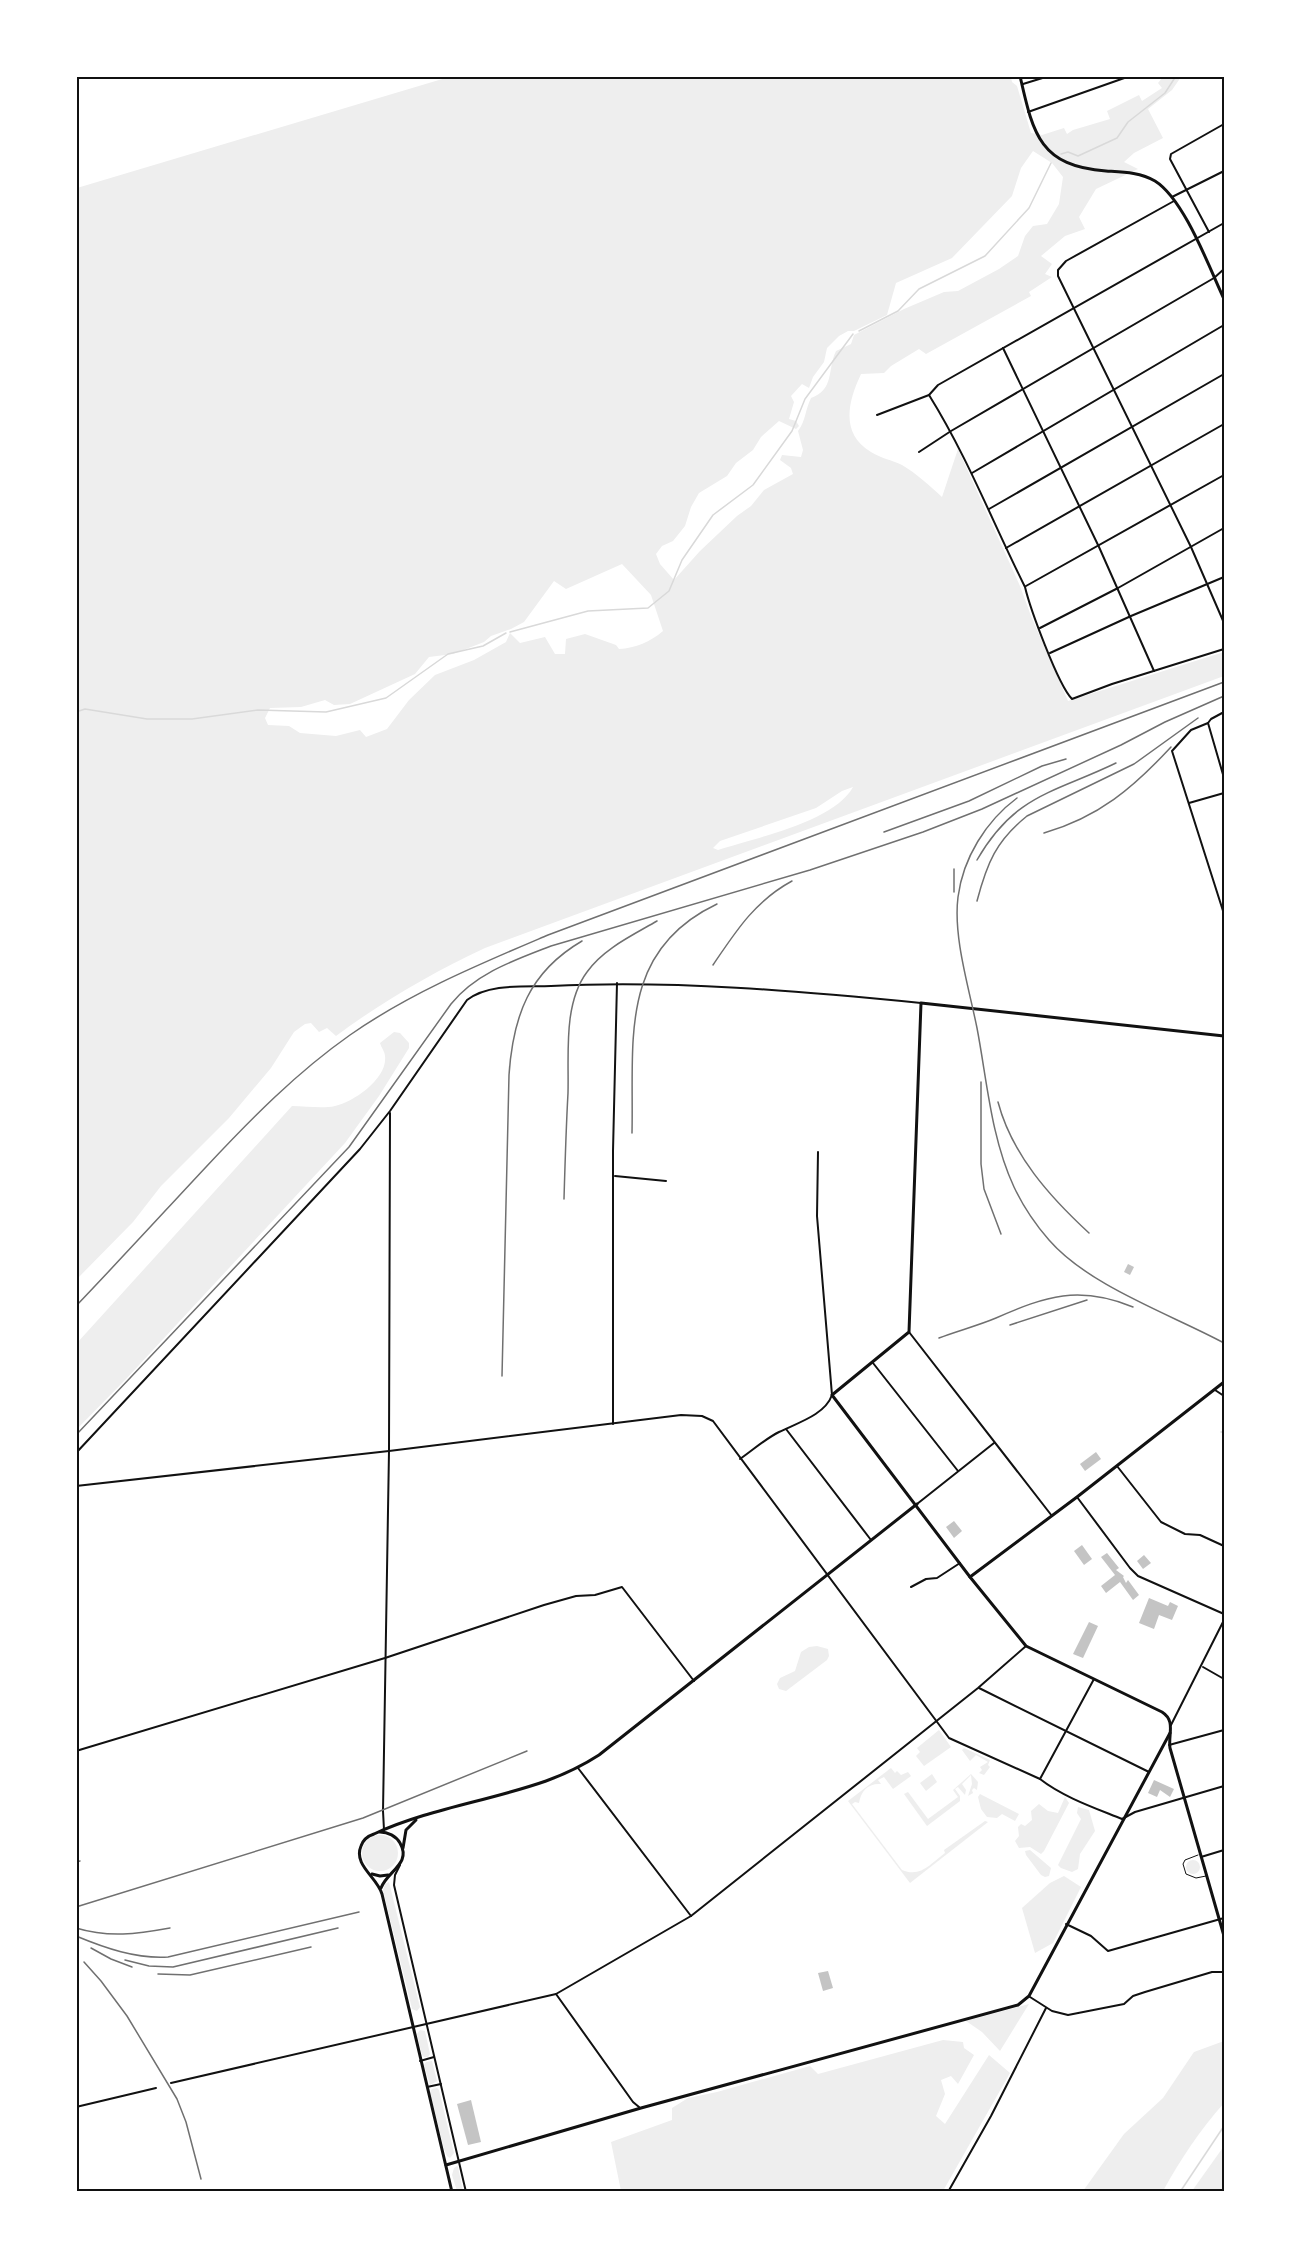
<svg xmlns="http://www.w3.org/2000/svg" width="1301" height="2268" font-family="Roboto,sans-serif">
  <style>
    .green { fill: #eee; fill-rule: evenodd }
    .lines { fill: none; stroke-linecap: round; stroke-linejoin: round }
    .stream { stroke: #d9d9d9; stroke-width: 1.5 }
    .building { fill: #c4c4c4 }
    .service { stroke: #111; stroke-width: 1 }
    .minor { stroke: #111; stroke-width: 2 }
    .tertiary { stroke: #111; stroke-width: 3 }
    .secondary { stroke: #111; stroke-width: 3 }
    .rail { stroke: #707070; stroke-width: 1.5 }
    .neatline { fill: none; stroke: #111; stroke-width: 2 }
  </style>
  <rect width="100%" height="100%" fill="#fff"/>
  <g class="green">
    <path d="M449,77h562l1,5 5,4 14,47 11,2 22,-7 3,6 6,-4 37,-11 -3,-8 32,-16 3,6 20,-13 -4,-5 5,-6h18l-9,13 -24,19 15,29 -29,15 -10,9 14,7 -42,20 -17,28 6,12 -20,7 -24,20 11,8 -7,10 7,3 -23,15 2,4 -105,58 -7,-5 -28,17 -7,7 -23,1c-13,28 -21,59 10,78 9,6 21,8 31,13 15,9 27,20 40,32l16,-48 62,137 11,30 37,85 156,-49v24l-739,272c-53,25 -102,53 -149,88l-9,-8 -8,4 -8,-9 -6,1 -11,8 -23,36 -42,50 -68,68 -28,36 -56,57v-1091zM1033,151l19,12 11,14 -4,27 -12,20 -14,2 -8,10 -7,20 -19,13 -41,22 -14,1 -40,17 -50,26 -3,9 -15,7c-9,19 -1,38 -25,47 -6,12 -5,22 -13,33l5,19 -2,7 -19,-2 -2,5 11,8 2,6 -29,16 -13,16 -14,10 -37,35 -26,29 -14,-16 -4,-10 6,-8 11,-5 12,-15 6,-19 8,-14 28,-17 9,-13 17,-13 8,-13 18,-16 17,8 3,-3 -3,-5 -7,-2 5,-17 -3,-6 11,-12 7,4 4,-11 11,-15 3,-14 12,-12 9,-5h6l33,-16 9,-32 56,-25 60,-62 9,-28zM622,564l29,31 12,36c-13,11 -27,17 -44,18l-3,-4 -31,-11 -19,5 -1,15h-10l-10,-17 -25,6 -10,-10 -4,9 -32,18 -39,15 -26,25 -22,29 -21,8 -6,-7 -24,6 -36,-3 -11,-7 -21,-1 -3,-7 5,-10 31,-1 24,-7 9,5 16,-1 65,-30 14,-17 24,-3 31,-12 7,-6 20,-7 13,-7 30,-41 12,8zM853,787c-19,35 -98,51 -135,63l-5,-2 7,-7 96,-33 26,-17z"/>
    <path d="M394,1032l6,1 9,10v5l-30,48 -34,47 -218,235 -50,51v-86l215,-237c14,0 30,3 43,0 19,-4 53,-28 50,-50 0,-4 -4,-9 -5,-13z"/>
    <path d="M817,1646l11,3 1,7 -2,4 -41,31 -7,-2 -2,-5 3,-6 15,-7 6,-19 8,-5z"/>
    <path d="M939,1730l12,17 -27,19 -8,-10 4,-4 -3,-4z"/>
    <path d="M964,1748l26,12 -2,5 2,2 -6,8 -5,-2 3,-3 -2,-3 8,-5 -12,-7 -6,6 -8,-11z"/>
    <path d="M891,1768l4,5 2,-2 4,4 7,-3 3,4 -18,13 -9,-12 -6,3 3,4c-13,-1 -20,7 -22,19l-4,-1 -3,2 50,66c19,8 29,-7 43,-17l-1,-3 41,-29 3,1 -78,61 -62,-82z"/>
    <path d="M932,1774l5,8 -11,9 -6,-8z"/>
    <path d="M971,1774l7,8 -1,8 -3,-2 -2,2 1,3 -5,3 4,-12 -1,-9 -9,9 4,6 -1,5 -7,-8 -3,2 5,7v5l-33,25 -23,-32 4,-2 20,27 30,-22 -5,-7z"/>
    <path d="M980,1794l39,20 -4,7 -13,-7 -5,4 -10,-1 -6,-8 -3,-12z"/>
    <path d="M1065,1797l4,6 -25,48 -3,3 -11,-7 -11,1 -4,-7 4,-5 -1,-9 3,-3 4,2 7,-6 -1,-9 8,-7 9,7 10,2z"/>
    <path d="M1078,1807l11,3 6,21 -15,23 -2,15 -6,3 -11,-4 -3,-3 23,-46 -4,-6z"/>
    <circle cx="380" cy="1853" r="18"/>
    <path d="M1030,1850l21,18 -2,8 -4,1 -4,-2 -15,-20 -1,-4z"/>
    <circle cx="1193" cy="1867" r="7"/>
    <path d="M1064,1876l17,11 -28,56 -18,10 -13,-45 28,-25z"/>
    <path d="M389,1882l31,125 -3,4 -5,-2 -29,-119 2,-6z"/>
    <path d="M1029,2004l-29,47 -18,-19 -16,-11z"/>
    <path d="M420,2030l5,1 5,23 -2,3h-4l-2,-2 -5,-21z"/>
    <path d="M943,2040l20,2 1,6 10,7 -16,29 -7,-8 -10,4 4,14 -9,22 9,8 44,-69 21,18 -67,118h-322l-10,-49 61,-22v-12l16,-10 29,-6 93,-26 8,8z"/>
    <path d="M1224,2041v62c-24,27 -44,57 -61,88h-80l41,-57 39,-36 31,-46z"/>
    <path d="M432,2061l5,20 -7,4 -6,-20 2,-3z"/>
    <path d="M437,2088l2,2 15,63 -4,5 -3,-2 -3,-7 -14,-57 2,-3z"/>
    <path d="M1224,2146v45h-32z"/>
    <path d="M457,2166l1,1 5,24h-6l-5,-16 2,-7z"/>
  </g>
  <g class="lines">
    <g class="stream">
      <path d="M1061,154l7,-2 10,4 39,-18 11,-16 37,-29 11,-17"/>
      <path d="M859,331l39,-20 21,-22 66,-33 44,-48 22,-45"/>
      <path d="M510,632l78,-21 60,-3 21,-17 13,-31 31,-45 40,-30 39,-54 13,-32 48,-65"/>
      <path d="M76,712l9,-3 62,10h45l66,-9 68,2 60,-14 62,-44 35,-8 23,-13"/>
      <path d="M1221,1432h3"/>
      <path d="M1180,2192l44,-66"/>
    </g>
  </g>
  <g class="building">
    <path d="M1128,1264l6,3 -4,8 -6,-3z"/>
    <path d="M1096,1452l5,7 -16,12 -5,-7z"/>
    <path d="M954,1521l8,10 -8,7 -8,-11z"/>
    <path d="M1082,1545l10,14 -8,6 -10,-14z"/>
    <path d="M1107,1553l12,15 -3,2 8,6 -1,1 3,6 2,-3 11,15 -6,5 -13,-18 -14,11 -5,-7 14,-11 -14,-18z"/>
    <path d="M1144,1555l7,8 -8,6 -6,-8z"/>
    <path d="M1149,1598l19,8 2,-4 8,4 -6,14 -13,-5 -5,14 -15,-6z"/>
    <path d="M1089,1622l9,4 -15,32 -10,-4z"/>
    <path d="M1154,1780l20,9 -4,8 -10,-7 -3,7 -9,-4z"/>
    <path d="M828,1971l5,17 -10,3 -5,-18z"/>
    <path d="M471,2100l10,42 -13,3 -11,-41z"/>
  </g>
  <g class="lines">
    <path class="service" d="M1198,1855l-13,5 -2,4 3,10 10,4 10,-2"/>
    <g class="minor">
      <path d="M1023,84l26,-8"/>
      <path d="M1028,112l102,-36"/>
      <path d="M1172,197l52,-26"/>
      <path d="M1174,201l-108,60 -8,9v6l133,271 33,76"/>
      <path d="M1209,232l-39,-73 1,-5 53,-30"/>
      <path d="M1003,348l96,199 55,124"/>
      <path d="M929,395c38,61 64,128 96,192 5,21 33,98 47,112l40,-15 112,-35"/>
      <path d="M877,415l52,-20 9,-10 286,-162"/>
      <path d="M919,452l32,-21 263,-153 10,-9"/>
      <path d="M972,473l252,-148"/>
      <path d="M989,509l235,-135"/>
      <path d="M1006,548l218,-124"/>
      <path d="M1026,586l198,-111"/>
      <path d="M1040,628l78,-40 106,-60"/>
      <path d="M1050,653l81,-37 93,-39"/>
      <path d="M1224,712l-13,7 -3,4 -17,7 -19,21 52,163"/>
      <path d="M1208,723l16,55"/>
      <path d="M1189,803l35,-10"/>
      <path d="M615,1176l51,5"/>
      <path d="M909,1332l143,184"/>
      <path d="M873,1363l85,108"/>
      <path d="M1215,1390l9,6"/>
      <path d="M613,1424v-273l4,-168"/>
      <path d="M786,1429l85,111"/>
      <path d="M76,1453l284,-304 30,-38 77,-111c22,-17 58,-13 84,-14 124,-6 247,5 370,17"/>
      <path d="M740,1459c13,-9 25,-20 39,-27 18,-9 46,-17 53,-37l-15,-179 1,-64"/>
      <path d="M1117,1466l44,56 24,12 15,1 24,11"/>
      <path d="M76,1486l313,-35 292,-36 21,1 11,5 236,317 91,41c23,18 55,29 82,40l13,-7 89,-26"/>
      <path d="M1077,1497l53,71 8,8 86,38"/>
      <path d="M917,1504l77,-61"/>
      <path d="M911,1587l15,-8 11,-1 23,-15"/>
      <path d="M1203,1667l21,12"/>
      <path d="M979,1688l170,84"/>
      <path d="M1171,1725l53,-105"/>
      <path d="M1169,1745l55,-15"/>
      <path d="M76,1751l309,-93 159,-53 32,-9 19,-1 27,-8 72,94"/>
      <path d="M578,1768l113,148"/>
      <path d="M1040,1779l54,-100"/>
      <path d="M384,1830l-1,-19 6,-360 1,-338"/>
      <path d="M1201,1857l23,-7"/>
      <path d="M400,1865l-5,10 -1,10 72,307"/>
      <path d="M1066,1924l25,12 17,15 116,-33"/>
      <path d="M556,1994l77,108 6,5"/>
      <path d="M1030,1997l22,14 16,4 56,-11 9,-8 12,-4 67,-20h12"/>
      <path d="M420,2061l14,-4"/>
      <path d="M171,2083l385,-89 135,-78 287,-228 48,-42"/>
      <path d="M427,2087l14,-3"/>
      <path d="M76,2107l80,-19"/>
      <path d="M948,2192l43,-76 55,-108"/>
    </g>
    <g class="tertiary">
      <path d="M1020,76c13,57 19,90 86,95 16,1 34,1 49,10 29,18 54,86 69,118"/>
      <path d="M970,1577l-138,-182 77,-63 12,-329 303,33"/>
      <path d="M380,1832c8,0 16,4 20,11 12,21 -13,28 -19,45"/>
      <path d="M403,1848l3,-18 10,-10"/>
      <path d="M372,1874l8,2 8,-1"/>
      <path d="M446,2165l195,-57 377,-103 11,-9 141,-263"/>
      <path d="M452,2192l-70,-298c-5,-17 -29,-29 -21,-48 2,-6 7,-10 13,-12 54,-25 115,-33 172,-53 19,-7 36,-15 53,-26l318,-251"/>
    </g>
    <path class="secondary" d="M1224,1382l-147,115 -107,80 56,69 136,66c14,9 6,22 8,36l54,188"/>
    <g class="rail">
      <path d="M1017,798c-31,23 -54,60 -59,99 -5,40 11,91 19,131 10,52 14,110 37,159 9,19 21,37 35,53 40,46 121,74 175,103"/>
      <path d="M884,832l85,-31 73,-35 24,-7"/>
      <path d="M1044,833c55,-16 89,-45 127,-86"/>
      <path d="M977,860c38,-66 77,-67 139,-97"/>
      <path d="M954,892v-23"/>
      <path d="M977,901c10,-38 19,-60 50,-85l107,-52 64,-46"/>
      <path d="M713,965c23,-34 42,-64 79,-84"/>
      <path d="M981,1082v82l3,25 17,45"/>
      <path d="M998,1102c14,53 52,95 91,131"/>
      <path d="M632,1133c2,-92 -14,-182 85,-229"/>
      <path d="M564,1199c1,-35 2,-70 4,-106 1,-38 -5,-89 19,-121 16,-23 46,-37 70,-51"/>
      <path d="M76,1306c44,-46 87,-93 130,-139 45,-48 90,-94 144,-132 60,-42 130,-71 198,-100l676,-253"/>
      <path d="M1010,1325l77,-25"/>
      <path d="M939,1338c18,-7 38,-12 57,-20 50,-22 83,-33 137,-11"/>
      <path d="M502,1376l7,-301c4,-59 20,-103 73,-134"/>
      <path d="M76,1435l273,-288 102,-143c25,-31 64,-44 100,-58l259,-76 113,-38 59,-23 139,-64 44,-23 59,-26"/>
      <path d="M76,1862l4,-1"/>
      <path d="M76,1907l287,-89 164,-67"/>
      <path d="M76,1928c33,10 61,6 94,0"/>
      <path d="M76,1936c29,12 60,23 92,21l191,-45"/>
      <path d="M91,1948l20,11 21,8"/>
      <path d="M125,1960l24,6 24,1 165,-39"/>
      <path d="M84,1962l17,19 26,35 50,83 9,23 15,57"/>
      <path d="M158,1974l32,1 121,-28"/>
    </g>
  </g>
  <rect width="1301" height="2268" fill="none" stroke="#ffffff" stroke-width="156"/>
  <rect x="78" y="78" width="1145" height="2112" class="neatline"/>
</svg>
